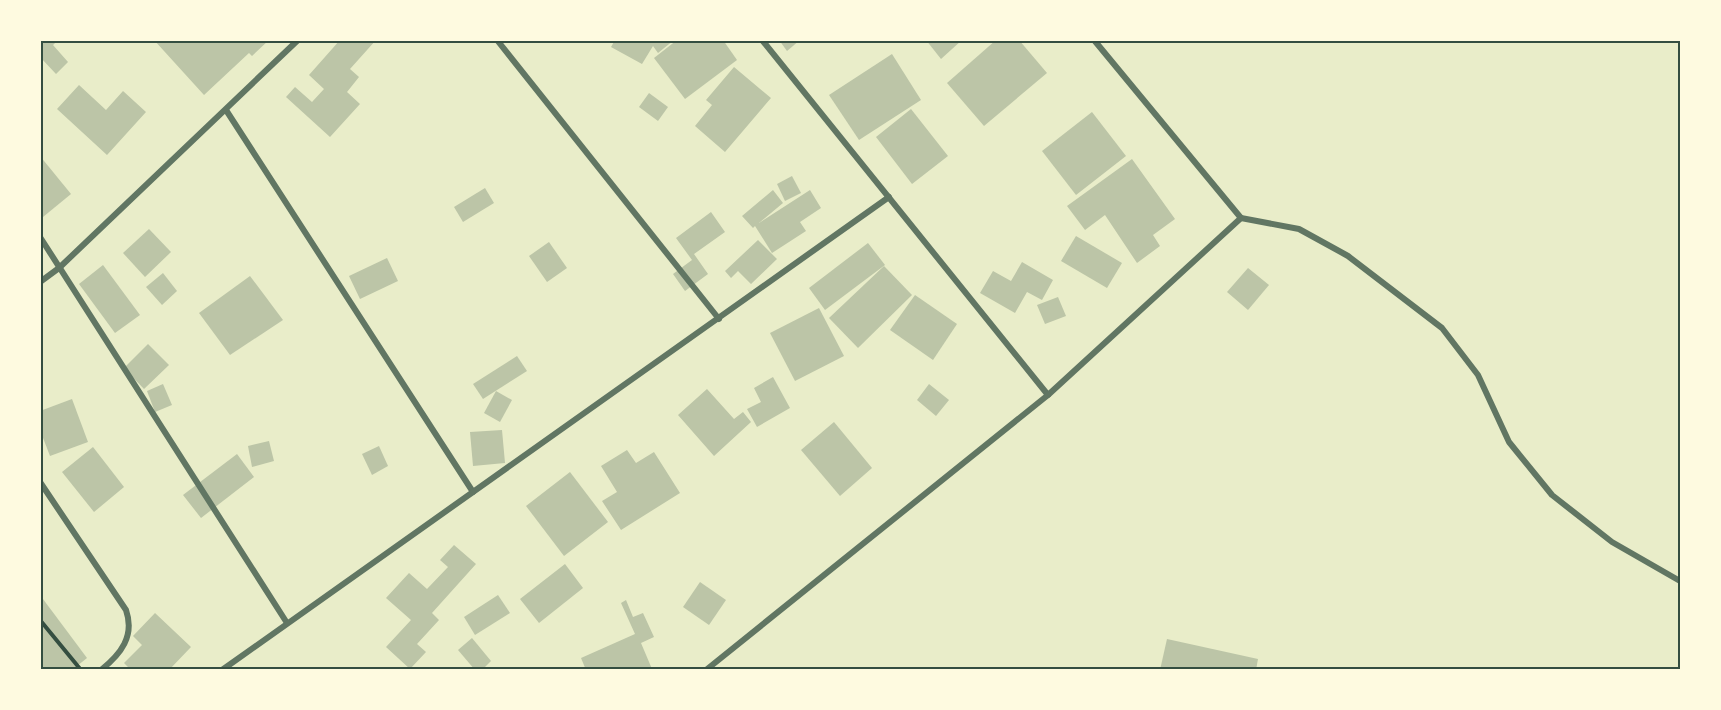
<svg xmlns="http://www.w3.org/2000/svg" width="1721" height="710" font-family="'Asap Condensed',sans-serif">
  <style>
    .building { fill: #bcc5a7 }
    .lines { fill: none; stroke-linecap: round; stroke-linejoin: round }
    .path { stroke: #344e41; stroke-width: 4 }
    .minor { stroke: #617663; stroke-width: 6 }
    .neatline { fill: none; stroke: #344e41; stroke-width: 2 }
  </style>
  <rect width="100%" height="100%" fill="#e9edc9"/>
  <g class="building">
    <path d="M40,40h18l-5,5 15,17 -12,12 -16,-17z"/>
    <path d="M154,40h115l-17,16 -3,-3 -45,42z"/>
    <path d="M340,40h36l-26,29 9,8 -12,15 13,12 -30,33 -44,-40 9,-10 17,15 12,-13 -15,-14z"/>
    <path d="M615,40h59l-16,13 -5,-7 -11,18 -31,-17z"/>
    <path d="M677,40h46l14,20 -52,39 -31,-41z"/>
    <path d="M779,40h21l-13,11z"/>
    <path d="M926,40h36l-21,19z"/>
    <path d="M996,40h23l28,33 -63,53 -37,-43z"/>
    <path d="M892,54l29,46 -62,40 -30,-45z"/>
    <path d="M734,67l37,31 -46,54 -30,-26 17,-21 -6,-5z"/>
    <path d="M79,85l27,25 17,-19 23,21 -39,43 -50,-46z"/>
    <path d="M649,93l19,14 -10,14 -19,-14z"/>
    <path d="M911,109l37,47 -36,28 -36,-47z"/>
    <path d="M1092,112l34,44 -50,39 -34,-44z"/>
    <path d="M40,156l31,38 -28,23 -3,-3z"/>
    <path d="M1132,159l43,60 -22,16 7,11 -23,17 -32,-48 -20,15 -18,-24z"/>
    <path d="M792,176l9,17 -16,8 -8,-17z"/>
    <path d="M485,188l9,15 -31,19 -9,-15z"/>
    <path d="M773,190l10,13 -24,20 51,-33 11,18 -21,14 6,9 -34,22 -17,-27 -2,2 -11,-12z"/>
    <path d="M711,212l14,20 -31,22 14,20 -23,17 -12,-17 19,-14 -16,-22z"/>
    <path d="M149,229l22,23 -26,25 -22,-24z"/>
    <path d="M1076,236l46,27 -15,25 -46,-27z"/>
    <path d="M758,240l19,19 -26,25 -13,-13 -7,7 -6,-7z"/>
    <path d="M549,242l18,26 -20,14 -18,-26z"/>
    <path d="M868,243l17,22 -60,45 -16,-22z"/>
    <path d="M387,258l11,23 -38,18 -11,-23z"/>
    <path d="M1022,262l31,18 -11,20 -15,-8 -12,21 -35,-20 13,-22 18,10z"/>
    <path d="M103,265l37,50 -25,18 -36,-49z"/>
    <path d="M884,266l28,29 -54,53 -29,-30z"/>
    <path d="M1248,268l21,17 -21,25 -21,-18z"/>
    <path d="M163,273l14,18 -15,14 -16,-18z"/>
    <path d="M250,276l33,44 -53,35 -31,-42z"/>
    <path d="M915,295l42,29 -24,36 -43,-30z"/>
    <path d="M1058,297l8,19 -21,8 -8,-19z"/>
    <path d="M819,308l25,48 -49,25 -25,-48z"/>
    <path d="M148,344l21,21 -25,24 -20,-21z"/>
    <path d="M517,356l10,15 -44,28 -10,-15z"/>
    <path d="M773,377l17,31 -33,19 -10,-18 14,-7 -7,-14z"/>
    <path d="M163,384l9,21 -17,7 -8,-21z"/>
    <path d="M929,384l20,16 -13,16 -19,-16z"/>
    <path d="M707,389l27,30 9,-7 8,10 -37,34 -36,-41z"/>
    <path d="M496,391l16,9 -12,22 -16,-9z"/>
    <path d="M72,399l16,43 -38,14 -10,-26v-19z"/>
    <path d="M834,422l38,46 -32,28 -39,-46z"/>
    <path d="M502,430l3,33 -32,3 -3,-34z"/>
    <path d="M269,441l5,20 -22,6 -4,-21z"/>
    <path d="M379,446l9,20 -16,9 -10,-21z"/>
    <path d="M93,447l31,40 -30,25 -32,-40z"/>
    <path d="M627,450l9,13 18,-11 26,41 -59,37 -19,-29 15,-9 -16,-26z"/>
    <path d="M237,454l17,23 -53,41 -18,-23z"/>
    <path d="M570,472l38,50 -44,34 -38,-50z"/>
    <path d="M454,545l22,19 -44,49 7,7 -22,24 9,8 -16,17 -24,-22 25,-27 -25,-22 23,-25 18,16 21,-22 -8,-7z"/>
    <path d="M565,564l18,24 -44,35 -19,-24z"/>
    <path d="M700,582l26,18 -17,25 -26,-18z"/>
    <path d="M40,595l47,63 -15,12h-32z"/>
    <path d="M498,595l12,18 -35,22 -11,-18z"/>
    <path d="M626,600l7,17 10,-4 11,24 -13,6 11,26 -66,1 -5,-12 54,-24 -14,-31z"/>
    <path d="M155,613l36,34 -22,23h-38l-7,-7 18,-18 -9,-9z"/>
    <path d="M472,638l19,23 -9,9h-7l-17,-20z"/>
    <path d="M1167,639l91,20 -2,11h-96z"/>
  </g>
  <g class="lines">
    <path class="path" d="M40,620l41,50"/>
    <g class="minor">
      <path d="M497,40l222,279"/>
      <path d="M762,40l286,355"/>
      <path d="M226,110l247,382"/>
      <path d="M1241,218l58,11 49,27 94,72 36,47 31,67 43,53 60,47 68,39"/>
      <path d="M40,237l247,386"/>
      <path d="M40,282l19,-14 239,-228"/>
      <path d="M40,482l86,128c9,26 -5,44 -25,60"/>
      <path d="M222,670l667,-473"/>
      <path d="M706,670l342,-275 193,-177 -147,-178"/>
    </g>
  </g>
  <rect width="1721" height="710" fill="none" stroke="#fefae0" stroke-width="84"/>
  <rect x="42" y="42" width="1637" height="626" class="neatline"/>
</svg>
